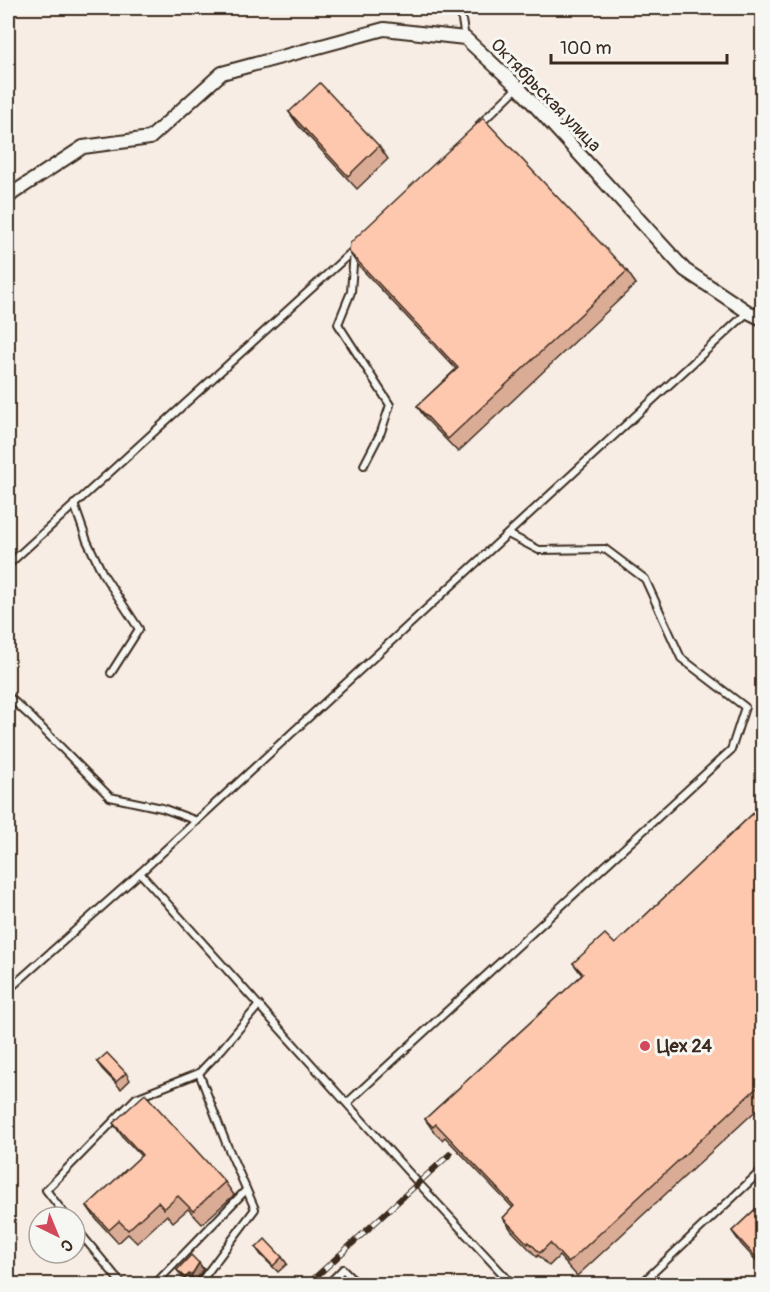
<svg xmlns="http://www.w3.org/2000/svg" width="770" height="1292" font-family="Pangolin,sans-serif">
  <style>
    .lines { fill: none; stroke-linecap: round; stroke-linejoin: round }
    .service-casing { stroke: #3b2a1e; stroke-width: 10 }
    .minor-casing { stroke: #3b2a1e; stroke-width: 16 }
    .service { stroke: #f6f6f2; stroke-width: 6 }
    .minor { stroke: #f6f6f2; stroke-width: 12 }
    .rail-casing { stroke: #3b2a1e; stroke-width: 6 }
    .rail { stroke: #f6f6f2; stroke-width: 4; stroke-dasharray: 11; stroke-linecap: butt }
    .wall { fill: #daac96; stroke: #3b2a1e; stroke-width: 1.5 }
    .shaded-wall { fill: #b18c7a; stroke: #3b2a1e; stroke-width: 1.5 }
    .building { fill: #fdc8ae; stroke: #3b2a1e; stroke-width: 1.5 }
    .poi-dot { fill: #d1495b; stroke: #f6f6f2; stroke-width: 2 }
    .labels { text-anchor: middle; stroke-width: 6; stroke-linejoin: round; paint-order: stroke }
    .street-label { font-size: 18px; fill: #3b2a1e; stroke: #f6f6f2 }
    .poi-label { font-size: 18px; font-weight: bold; fill: #3b2a1e; stroke: #f6f6f2; text-anchor: start }
  </style>
  <rect width="100%" height="100%" fill="#f7ede4"/>
  <filter id="ink" filterUnits="userSpaceOnUse"><feTurbulence type="fractalNoise" baseFrequency=".0167" numOctaves="2"/><feDisplacementMap in="SourceGraphic" scale="12" xChannelSelector="R" yChannelSelector="G"/><feConvolveMatrix kernelMatrix="1 2 1 2 8 2 1 2 1" color-interpolation-filters="sRGB"/></filter>
  <g filter="url(#ink)">
    <g class="lines">
      <g class="service-casing">
        <g id="service">
          <path d="M460,8l5,30"/>
          <path d="M480,124l38,-37"/>
          <path d="M354,251l-3,41 -13,32 52,81 -9,27 -17,33"/>
          <path d="M74,504l13,37 16,33 36,55 -28,44"/>
          <path d="M8,565l348,-317"/>
          <path d="M8,696l24,22 78,79 52,11 35,13"/>
          <path d="M140,873l271,302 101,109"/>
          <path d="M8,990l132,-117 608,-561"/>
          <path d="M347,1103l384,-353 14,-43 -64,-49 -36,-79 -40,-30 -66,1 -31,-16"/>
          <path d="M67,1217l-21,-27 90,-92 63,-25"/>
          <path d="M75,1227l47,57"/>
          <path d="M155,1284l91,-94"/>
          <path d="M200,1284l5,-8 50,-67 -29,-66 -27,-70 23,-24 37,-44"/>
          <path d="M328,1284l15,-15 15,15"/>
          <path d="M641,1284l121,-114"/>
        </g>
      </g>
      <g class="minor-casing">
        <path id="minor" d="M8,198l5,-5 70,-46 67,-9 72,-65 162,-44 81,9 53,49 167,183 63,42 14,7"/>
      </g>
      <use href="#service" class="service"/>
      <use href="#minor" class="minor"/>
      <g class="rail-casing">
        <path id="rail" d="M308,1284l142,-130"/>
      </g>
      <use href="#rail" class="rail"/>
    </g>
    <g class="wall">
      <path d="M289,112l90,34 9,13 -31,30 -59,-64z"/>
      <path d="M349,252l278,19 9,13 -178,168 -32,-33 -9,-13 39,-37 -98,-104z"/>
      <path d="M762,805v300l-185,171 -18,-20 -10,10 -11,-11 -1,2 -25,-26 -9,-13 10,-10 -68,-71 -3,3 -8,-8 -9,-13 157,-144 -9,-12 42,-19z"/>
      <path d="M97,1062l29,11 4,7 -9,9 -19,-20z"/>
      <path d="M113,1123l112,59 9,13 -32,29 -14,-15 -15,13 -6,-7 -30,28 -9,-9 -10,9 -22,-24 -9,-13 54,-50 -19,-20z"/>
      <path d="M762,1203v64l-21,-23 -9,-13z"/>
      <path d="M75,1234l9,12 -12,10 -3,-3h6z"/>
      <path d="M256,1248l26,9 5,7 -9,8 -17,-17z"/>
      <path d="M199,1263l4,6 -8,13 -2,-2 -4,4 -8,-8 -4,-6z"/>
    </g>
    <g class="shaded-wall">
      <path d="M199,1263l4,6 -8,13 -4,-6z"/>
      <path d="M189,1274l4,6 -4,4 -4,-6z"/>
    </g>
    <g class="building">
      <path d="M320,83l59,63 -31,30 -59,-64z"/>
      <path d="M483,118l144,153 -179,168 -31,-33 41,-38 -109,-116 1,-9z"/>
      <path d="M762,805v278l-194,180 -18,-20 -10,10 -11,-11 -1,2 -25,-26 11,-12 -78,-82 -3,3 -8,-8 158,-145 -10,-11 32,-29 10,10z"/>
      <path d="M107,1053l19,20 -10,9 -19,-20z"/>
      <path d="M145,1094l80,88 -32,29 -15,-15 -14,13 -6,-7 -30,28 -9,-9 -10,9 -22,-24 55,-51 -29,-32z"/>
      <path d="M762,1203v61l-30,-33z"/>
      <path d="M75,1234l4,5 -4,4z"/>
      <path d="M265,1239l17,18 -9,9 -17,-18z"/>
      <path d="M191,1255l8,8 -8,13 -2,-2 -4,4 -8,-8z"/>
    </g>
  </g>
  <circle class="poi-dot" cx="645" cy="1046" r="6"/>
  <g class="labels">
    <g class="street-label">
      <text transform="translate(546 95) rotate(46)" y="6">Октябрьская улица</text>
    </g>
    <g class="poi-label">
      <text x="657" y="1052">Цех 24</text>
    </g>
  </g>
  <rect width="770" height="1292" fill="none" stroke="#f6f6f2" stroke-width="30"/>
  <rect x="15" y="15" width="740" height="1262" fill="none" stroke="#3b2a1e" stroke-width="2" filter="url(#ink)"/>
  <g transform="translate(57 1235) rotate(137)"><circle r="28" fill="#f6f6f2" stroke="#aba49d" stroke-width="1.5"/>
  <path d="M0-4.5L10 22L0 15L-10 22Z" fill="#d1495b"/>
  <text y="-9" font-size="16" font-weight="bold" text-anchor="middle" fill="#3b2a1e">С</text>
  </g>
  <path d="M551 54v9h176v-9" fill="none" stroke="#3b2a1e" stroke-width="3"/>
  <text x="560" y="54" font-size="18" fill="#3b2a1e" stroke="#f6f6f2" stroke-width="4.5" paint-order="stroke">100 m</text>
</svg>
